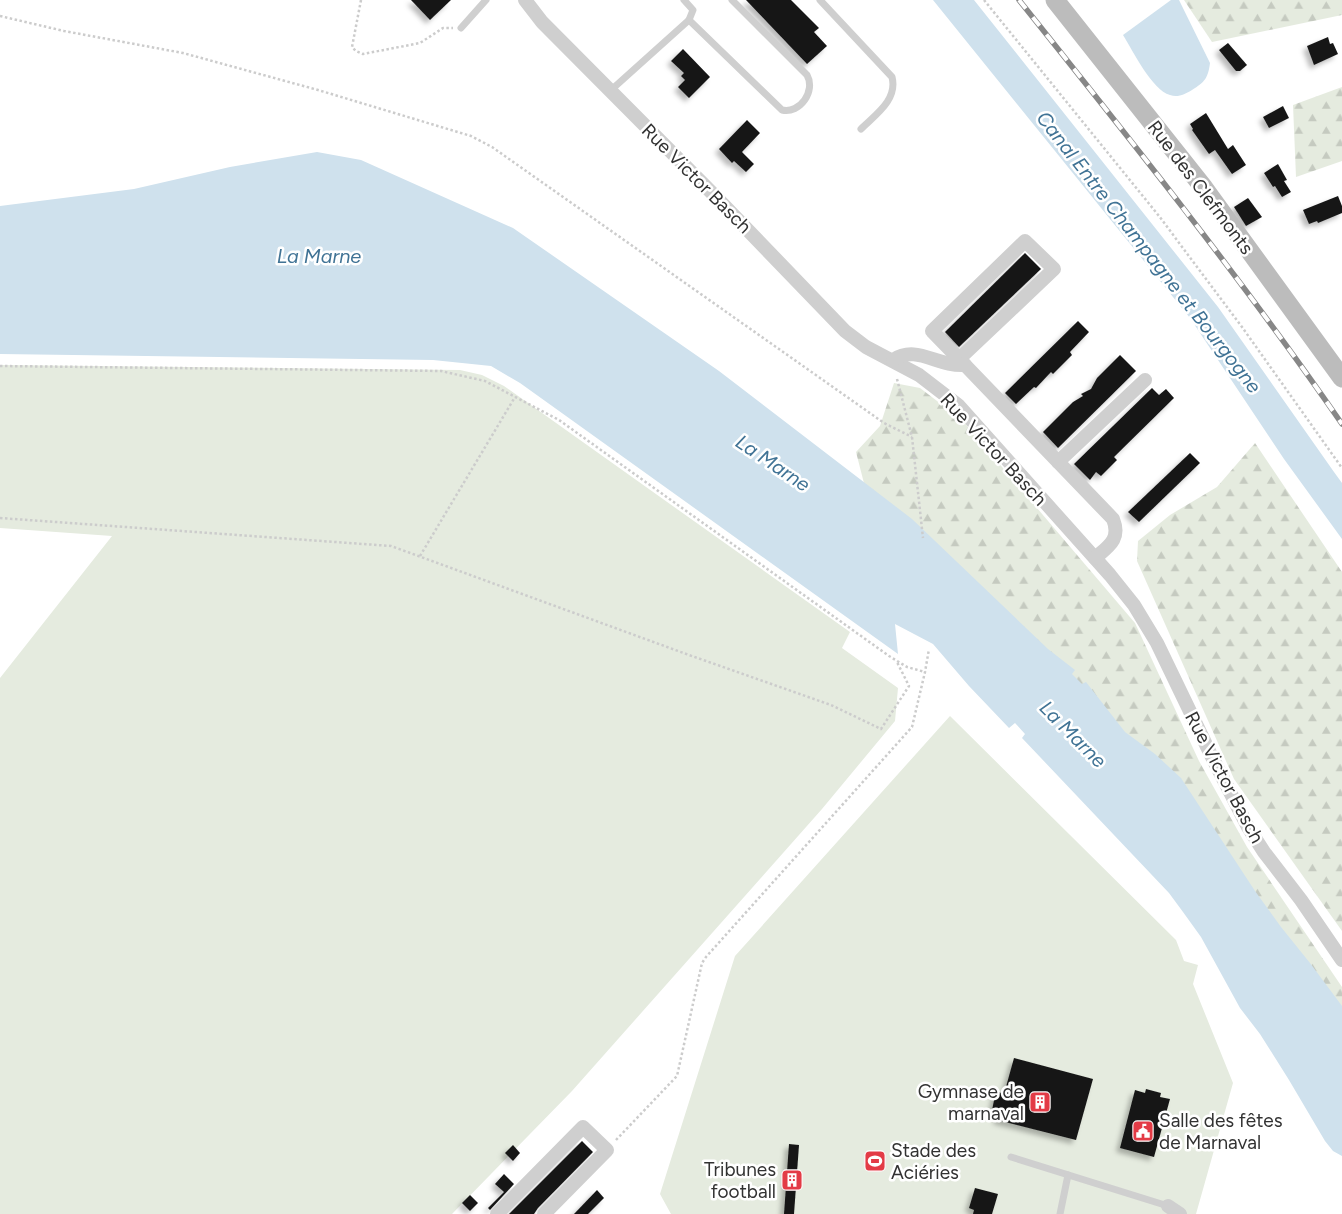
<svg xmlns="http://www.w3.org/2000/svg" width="1342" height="1214" font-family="Figtree,sans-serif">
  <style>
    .grass { fill: #e5ebdf }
    .forest { fill: url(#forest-firs) }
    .water { fill: #cfe1ed }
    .building { fill: #191919; filter: url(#shadow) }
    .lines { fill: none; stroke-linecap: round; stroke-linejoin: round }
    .path { stroke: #ccc; stroke-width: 2.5; stroke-dasharray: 2.5 2.5; stroke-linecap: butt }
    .lane { stroke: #cfcfcf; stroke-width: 7 }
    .street { stroke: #cfcfcf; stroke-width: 14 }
    .secondary { stroke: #bcbcbc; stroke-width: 19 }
    .rail-casing { stroke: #878787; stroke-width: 5.5 }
    .rail { stroke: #fff; stroke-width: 4; stroke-dasharray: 11; stroke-linecap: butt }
    .labels { text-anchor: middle; stroke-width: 5; stroke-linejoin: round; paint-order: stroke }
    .street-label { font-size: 19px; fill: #323232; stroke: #fff }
    .poi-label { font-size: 19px; fill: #323232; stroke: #fff; text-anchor: end }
    .water-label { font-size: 20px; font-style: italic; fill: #407395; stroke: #fff }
  </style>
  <defs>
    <pattern id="forest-firs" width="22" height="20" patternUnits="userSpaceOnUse" patternTransform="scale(1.25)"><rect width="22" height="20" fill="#e5ebdf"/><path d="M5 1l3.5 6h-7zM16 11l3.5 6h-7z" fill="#c5cac0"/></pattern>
    <filter id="shadow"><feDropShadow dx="-4" dy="4" stdDeviation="2.5" flood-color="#0004"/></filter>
  </defs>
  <rect width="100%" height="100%" fill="#fff"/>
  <g class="grass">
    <path d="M0,365l460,5 22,5 22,11 346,246 -8,16 56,40 -3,33 -73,88 -250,282 -120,123h-452v-536l112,-142 -112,-8z"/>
    <path d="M950,716l226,224 8,21 14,4 -5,19 40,99 -37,131h-525l-11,-20 75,-238z"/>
  </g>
  <g class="forest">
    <path d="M1184,0h158v15l-130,27z"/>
    <path d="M1342,87v74l-46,16 -3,-72z"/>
    <path d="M894,383l26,5 42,32 173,203 64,138 48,86 95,140v49l-475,-541 -11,-43 24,-26z"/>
    <path d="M1255,443l87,129v359l-108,-152 -97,-218 1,-20 32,-26 47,-28z"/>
  </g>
  <g class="water">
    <path d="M933,0h41l244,307 116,165 8,11v56l-58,-80 -94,-141z"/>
    <path d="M1171,0h8l31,63c-2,15 -5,19 -18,27 -7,4 -14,8 -22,5 -18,-5 -37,-44 -47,-60z"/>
    <path d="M317,152l44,8 152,68 206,143 193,148 136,130 27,21 -3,4 10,10 4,-2 39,50 30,22 26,24 74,113 26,36 29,36 32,43v150l-9,-5 -8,-10 -36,-61 -29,-46 -20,-26 -39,-71 -18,-25 -14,-19 -147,-155 3,-4 -10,-11 -6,5 -40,-42 -36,-42 -38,-20 3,30 -378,-271 -29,-17 -58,-6 -433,-6v-148l134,-17 96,-22z"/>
  </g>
  <g class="building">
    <path d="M411,0h40l-21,20z"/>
    <path d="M746,0h45l28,28 -5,4 13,14 -20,18z"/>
    <path d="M1328,37l2,7 3,-1 5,11 -24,11 -7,-19z"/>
    <path d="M1228,43l19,22 -7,6h-4l-17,-21z"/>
    <path d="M683,49l27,28 -21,21 -11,-11 7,-7 -4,-4 3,-3 -13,-12z"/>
    <path d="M1283,106l6,12 -20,10 -6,-11z"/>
    <path d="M1206,113l22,36 5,-4 13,20 -14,9 -17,-24 -6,4 -17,-24 1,-1 -3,-5z"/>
    <path d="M747,120l13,13 -18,19 12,12 -8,8 -12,-11 -2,2 -13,-14z"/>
    <path d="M1278,164l9,16 -3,1 7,11 -9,5 -7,-11 -2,1 -9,-14z"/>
    <path d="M1338,196l4,10v7l-24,10 -1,-2 -8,3 -6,-14z"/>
    <path d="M1248,198l14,19 -16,9 -12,-19z"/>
    <path d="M1025,253l16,16 -82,78 -14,-15z"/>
    <path d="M1078,321l11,11 -19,20 2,3 -19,19 -2,-2 -15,16 -2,-1 -18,17 -11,-11z"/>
    <path d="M1120,355l16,16 -78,77 -15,-16 30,-30 10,-6 -2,-2 10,-5 6,-11z"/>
    <path d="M1152,388l7,7 7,-6 8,9 -60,59 3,3 -16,16 -5,-4 -6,8 -16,-16z"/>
    <path d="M1190,453l10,10 -61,59 -11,-10z"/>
    <path d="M1014,1058l79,21 -17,61 -79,-20 2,-8 -7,-2 4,-19 8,3z"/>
    <path d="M1146,1089l15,4 -1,4 10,2 -16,58 -34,-9 15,-58 10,3z"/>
    <path d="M582,1141l11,11 -55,56 -4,6h-25z"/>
    <path d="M789,1144l10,1 -5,69h-10z"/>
    <path d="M513,1145l7,8 -7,8 -8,-8z"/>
    <path d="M504,1174l10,10 -24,26 -2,-2 16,-16 -9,-8z"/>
    <path d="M975,1188l23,6 -6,20h-19l1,-4 -5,-2z"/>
    <path d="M597,1190l7,8 -16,16h-14z"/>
    <path d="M470,1195l8,8 -8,8 -8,-8z"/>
  </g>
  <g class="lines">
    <g class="path">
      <path d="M361,0l-9,47 4,4 7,3 57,-11 23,-15h10"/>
      <path d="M984,0l175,216 83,111 100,141"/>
      <path d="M0,16l64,15 119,22 135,37 153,46 21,11 392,276 28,14"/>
      <path d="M0,366l441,5 44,10 74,39 330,236 18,11 18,5"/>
      <path d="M897,379l15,58 11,101"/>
      <path d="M0,518l391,28 298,109 142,50 50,24 28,-43 -12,-24"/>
      <path d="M420,556l95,-159"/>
      <path d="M616,1140l61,-64 25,-113 4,-6 206,-230 13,-55 4,-23"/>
    </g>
    <g class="lane">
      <path d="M820,0l72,77c6,23 -17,38 -31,52"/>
      <path d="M689,20l93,90c18,4 34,-19 25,-35l-75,-75"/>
      <path d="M461,28l25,-28"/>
      <path d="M610,91l79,-71 4,-10 -9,-10"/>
      <path d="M1011,1157l157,49"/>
      <path d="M1060,1214l8,-39"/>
    </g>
    <g class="street">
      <path d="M525,0l17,22 172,173 131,136 21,16 53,28 39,30 152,170 24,30 23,38 54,112 37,72 16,25 37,48 41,60"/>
      <path d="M959,359l95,-90 -29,-28 -93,90 33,34"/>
      <path d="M893,360c24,-16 44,7 72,5l148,154c8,20 -4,27 -18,39"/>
      <path d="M1058,462l87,-82"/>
      <path d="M1168,1206l12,8"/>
      <path d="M497,1214l86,-87 24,23 -63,64"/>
    </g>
    <path class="secondary" d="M1055,0l149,188 138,190"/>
    <g class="rail-casing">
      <path id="rail" d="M1019,0c111,139 222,278 323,424"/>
    </g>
    <use href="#rail" class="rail"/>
  </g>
  <defs>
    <g id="building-square" transform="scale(1.125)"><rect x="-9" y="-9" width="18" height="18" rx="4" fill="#e33b46" stroke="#fff"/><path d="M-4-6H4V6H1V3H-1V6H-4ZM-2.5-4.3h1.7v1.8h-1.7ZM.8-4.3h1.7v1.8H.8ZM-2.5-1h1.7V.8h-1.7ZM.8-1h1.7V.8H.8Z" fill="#fff"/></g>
    <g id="civic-square" transform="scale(1.125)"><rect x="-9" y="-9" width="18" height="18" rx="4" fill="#e33b46" stroke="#fff"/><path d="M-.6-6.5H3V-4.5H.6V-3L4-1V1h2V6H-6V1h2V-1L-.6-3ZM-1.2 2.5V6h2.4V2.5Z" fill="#fff"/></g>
    <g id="stadium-square" transform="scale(1.125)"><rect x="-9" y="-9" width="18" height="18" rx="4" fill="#e33b46" stroke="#fff"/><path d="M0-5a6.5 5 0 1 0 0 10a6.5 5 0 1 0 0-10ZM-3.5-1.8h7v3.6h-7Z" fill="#fff"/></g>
  </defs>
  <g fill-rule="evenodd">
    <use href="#building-square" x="1040" y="1102"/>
    <use href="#civic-square" x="1143" y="1131"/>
    <use href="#stadium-square" x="875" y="1161"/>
    <use href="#building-square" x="792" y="1180"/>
  </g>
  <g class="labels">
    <g class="street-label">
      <text transform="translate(697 178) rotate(45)" y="7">Rue Victor Basch</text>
      <text transform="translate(1201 187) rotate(53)" y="7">Rue des Clefmonts</text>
      <text transform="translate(994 449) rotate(47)" y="7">Rue Victor Basch</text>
      <text transform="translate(1225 777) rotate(62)" y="7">Rue Victor Basch</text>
    </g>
    <g class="poi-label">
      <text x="1024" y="1098">Gymnase de<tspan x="1024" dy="22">marnaval</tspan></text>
      <text x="1159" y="1127" text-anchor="start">Salle des fêtes<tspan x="1159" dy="22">de Marnaval</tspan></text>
      <text x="891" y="1157" text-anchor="start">Stade des<tspan x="891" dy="22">Aciéries</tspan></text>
      <text x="776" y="1176">Tribunes<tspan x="776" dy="22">football</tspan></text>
    </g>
    <g class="water-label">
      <text transform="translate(1149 252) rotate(52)" y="7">Canal Entre Champagne et Bourgogne</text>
      <text x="319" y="263">La Marne</text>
      <text transform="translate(773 463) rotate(34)" y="7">La Marne</text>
      <text transform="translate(1073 734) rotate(45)" y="7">La Marne</text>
    </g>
  </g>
</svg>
